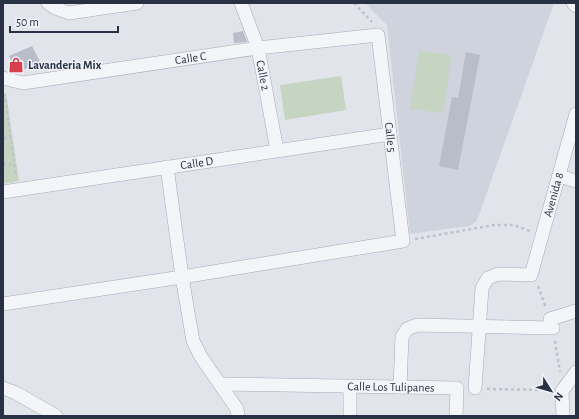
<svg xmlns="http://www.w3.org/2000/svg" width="579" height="419" font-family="'Alegreya Sans',sans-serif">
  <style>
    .built { fill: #cfd3dd }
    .green { fill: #c5d5c2 }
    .building { fill: #b8bdc9 }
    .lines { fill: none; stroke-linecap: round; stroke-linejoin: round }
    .minor-casing { stroke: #a6aab6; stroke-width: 14 }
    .path { stroke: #bfc2ca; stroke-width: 2.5; stroke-dasharray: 3 3; stroke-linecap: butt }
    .minor { stroke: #f4f5f9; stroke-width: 13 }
    .labels { text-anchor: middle; stroke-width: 3; stroke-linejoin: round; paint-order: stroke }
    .street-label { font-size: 12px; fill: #283044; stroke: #f1f3f8 }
    .poi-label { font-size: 12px; font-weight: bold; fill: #283044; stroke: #f1f3f8; text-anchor: start }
  </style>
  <rect width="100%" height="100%" fill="#e1e4eb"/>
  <path class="built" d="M365,3h189l-75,212 -3,7 -7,4 -59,8 -23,-209z"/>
  <g class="green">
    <path d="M419,51l33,4 -9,58 -33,-4z"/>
    <path d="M341,76l5,34 -61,10 -5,-35z"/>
    <path d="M3,92l3,2 13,87 -16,3z"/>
  </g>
  <g class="building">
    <path d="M243,31l4,11 -13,1 -1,-10z"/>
    <path d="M32,46l8,16 -24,11 -7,-17z"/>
    <path d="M466,52l14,3 -22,115 -19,-4 13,-69 6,1z"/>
  </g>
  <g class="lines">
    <g class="minor-casing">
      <g id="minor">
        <path d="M48,3l7,5 14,5 68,-10"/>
        <path id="s1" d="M241,3l17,45 19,102"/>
        <path d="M573,3l3,3"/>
        <path id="s2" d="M3,78l20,5 235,-35 120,-13 25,206 -221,36 -179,27"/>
        <path d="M167,167l15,110 11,64 8,16 36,52 1,7"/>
        <path d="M559,176l17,5"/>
        <path id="s3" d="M3,192l387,-58"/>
        <path d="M550,319l26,-8"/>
        <path id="s4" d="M220,384l237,4 -1,28"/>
        <path d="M400,387l2,-50 5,-8 10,-4 136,3"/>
        <path d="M3,388l13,5 40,23"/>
        <path id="s5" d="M475,388l7,-100 6,-10 10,-4 33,1 45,-161"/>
        <path d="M350,416v-30"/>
        <path d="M563,416l-1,-25 14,-19"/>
      </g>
    </g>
    <g class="path">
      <path d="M354,3l18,19"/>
      <path d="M3,94l2,2 11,80"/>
      <path d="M4,138h7"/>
      <path d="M3,165l5,-1 7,1"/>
      <path d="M415,239l79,-14h20l16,6"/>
      <path d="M538,286l8,22"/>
      <path d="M555,341l5,31"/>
      <path d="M487,389l63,1"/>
    </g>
    <use href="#minor" class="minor"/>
  </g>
  <defs>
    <g id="shop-bare" transform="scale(1.2)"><path d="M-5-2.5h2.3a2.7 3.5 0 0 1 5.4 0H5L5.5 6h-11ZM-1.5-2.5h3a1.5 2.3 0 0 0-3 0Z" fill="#d73f4b" stroke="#f1f3f8" stroke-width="2.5" paint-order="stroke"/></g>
  </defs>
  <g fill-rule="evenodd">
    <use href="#shop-bare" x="16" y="65"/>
  </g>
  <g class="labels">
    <g class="street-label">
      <text dy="4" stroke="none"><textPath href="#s2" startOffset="190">Calle C</textPath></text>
      <text dy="4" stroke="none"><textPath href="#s1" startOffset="76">Calle 2</textPath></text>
      <text dy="4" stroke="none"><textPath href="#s2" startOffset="482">Calle 5</textPath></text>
      <text dy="4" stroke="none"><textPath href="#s3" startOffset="196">Calle D</textPath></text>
      <text dy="4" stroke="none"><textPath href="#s5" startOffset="239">Avenida 8</textPath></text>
      <text dy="4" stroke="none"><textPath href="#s4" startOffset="171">Calle Los Tulipanes</textPath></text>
    </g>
    <g class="poi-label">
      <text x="28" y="69">Lavanderia Mix</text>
    </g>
  </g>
  <rect width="579" height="419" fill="none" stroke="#283044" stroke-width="8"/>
  <g transform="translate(551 391) rotate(127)" stroke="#f1f3f8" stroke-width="3" paint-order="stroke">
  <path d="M0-3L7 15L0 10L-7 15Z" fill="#283044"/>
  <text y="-6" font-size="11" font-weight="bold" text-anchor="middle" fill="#283044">N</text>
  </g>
  <path d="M10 26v6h108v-6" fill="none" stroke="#283044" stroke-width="2"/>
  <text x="16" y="26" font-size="12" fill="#283044" stroke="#f1f3f8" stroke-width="3" paint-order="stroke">50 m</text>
</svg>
